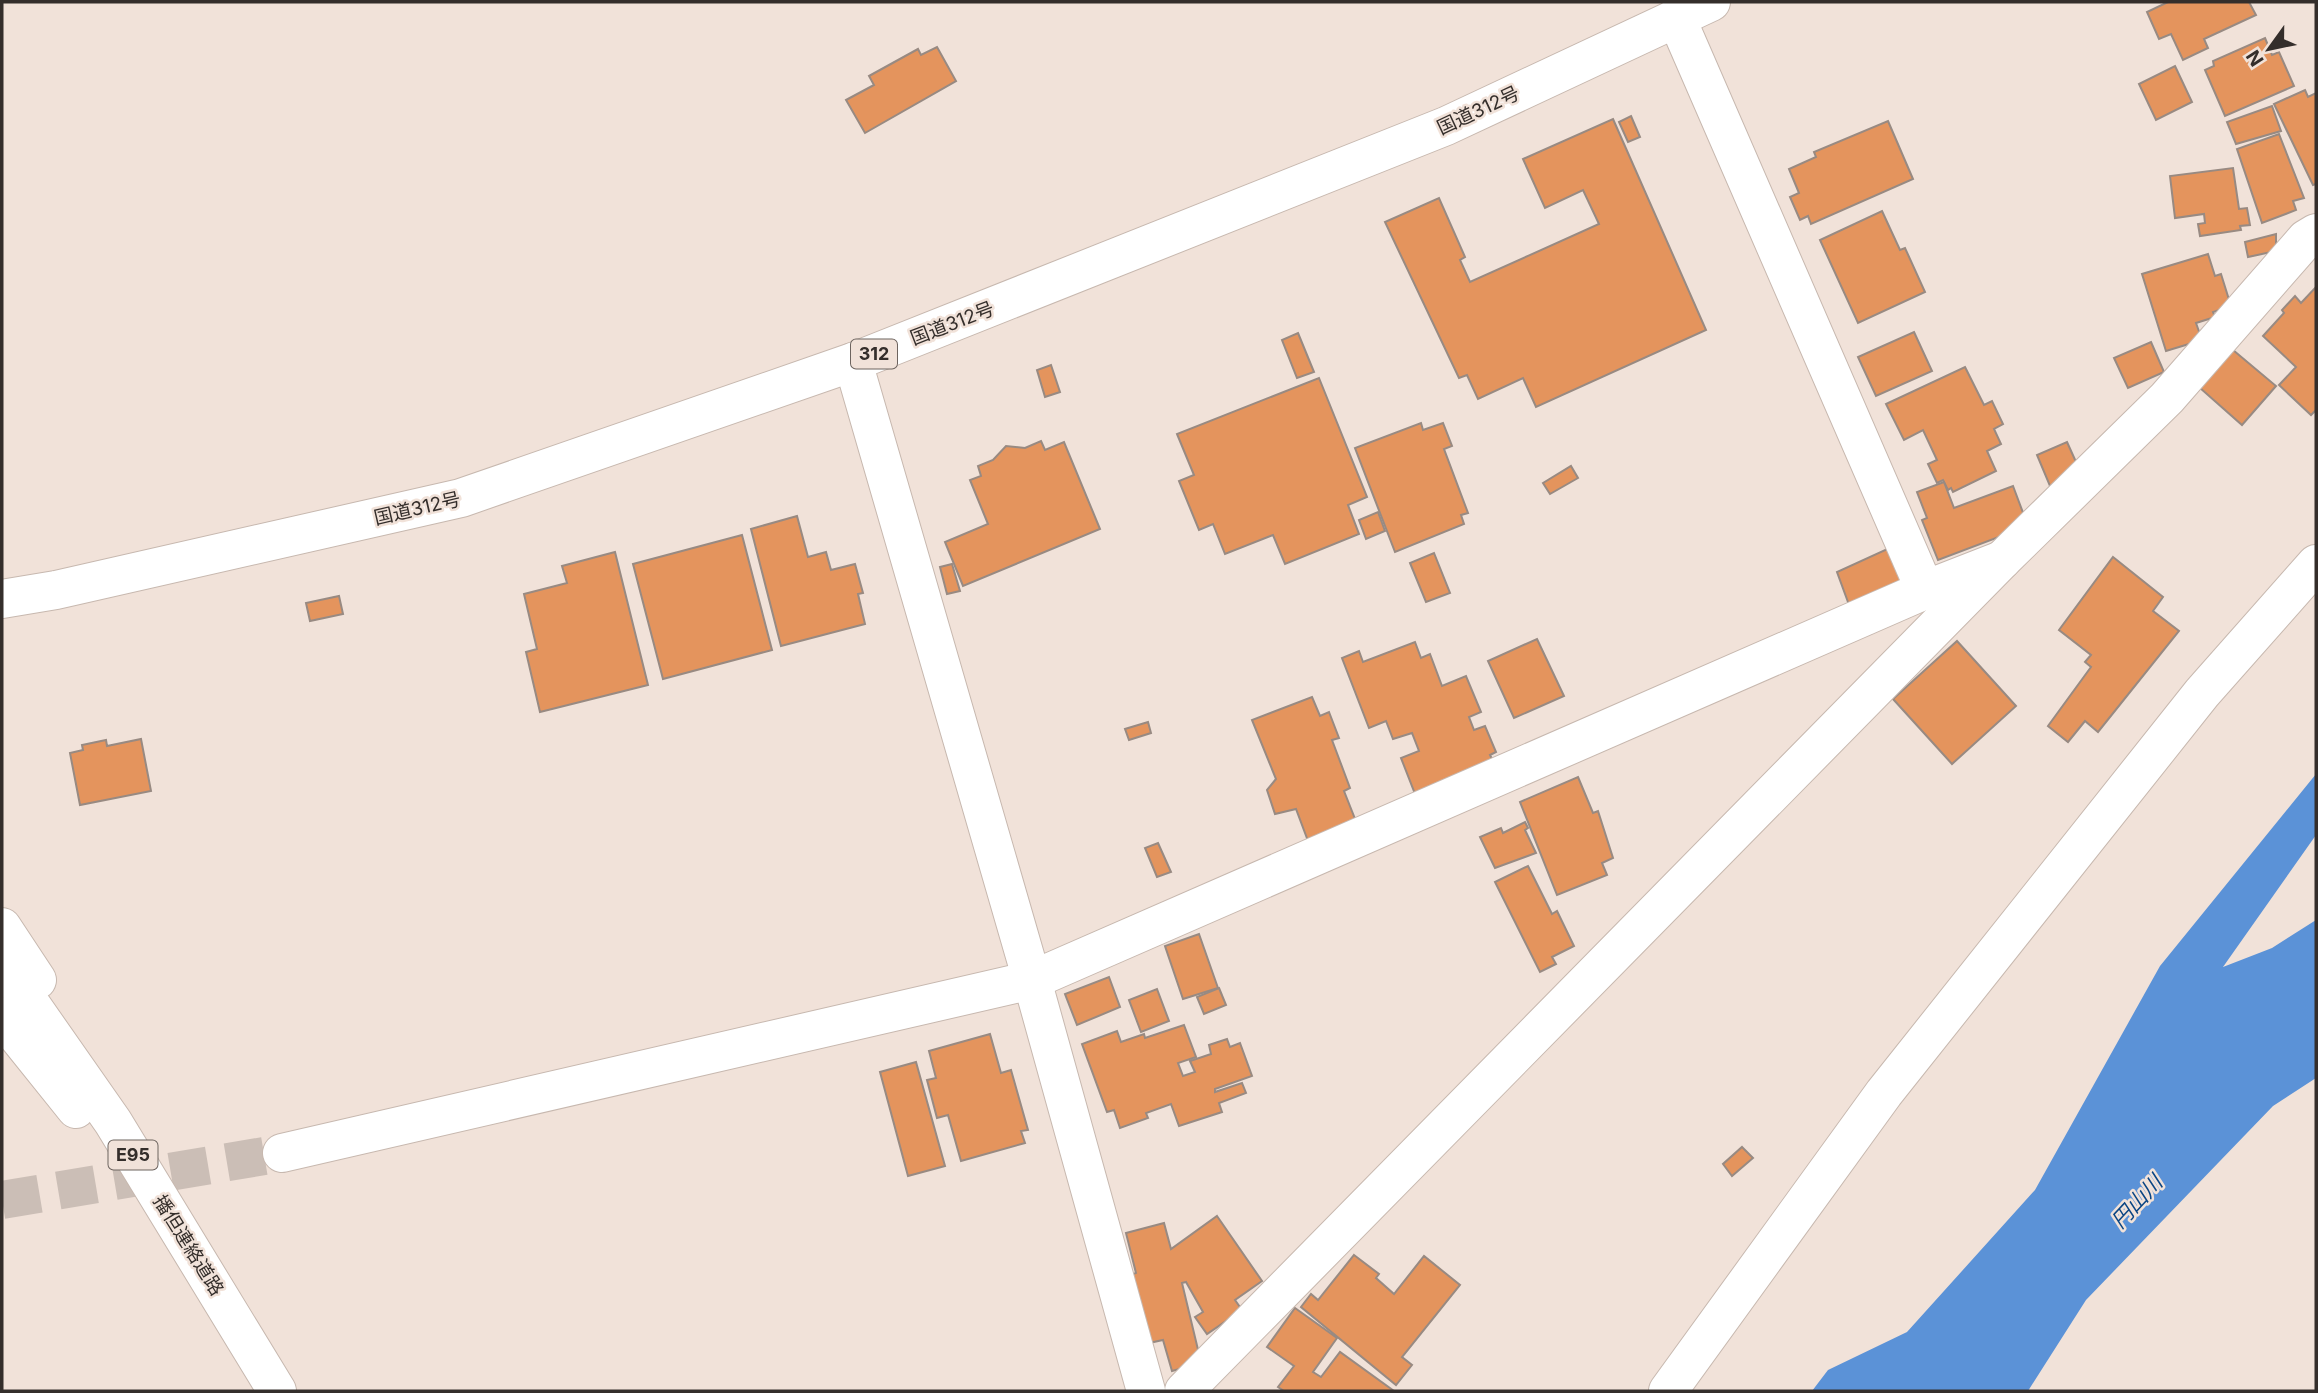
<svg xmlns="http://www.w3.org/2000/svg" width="2318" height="1393" font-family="Inter,'Noto Sans JP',sans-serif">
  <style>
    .water { fill: #5b92d7 }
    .building { fill: #e4945d; stroke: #988a82; stroke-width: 2 }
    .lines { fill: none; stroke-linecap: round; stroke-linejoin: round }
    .minor-tunnel { stroke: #cbbeb6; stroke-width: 38; stroke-dasharray: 38 19; stroke-linecap: butt }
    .minor-casing { stroke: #c7b8af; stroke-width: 40 }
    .trunk-casing { stroke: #c7b8af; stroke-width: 40 }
    .motorway-casing { stroke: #c7b8af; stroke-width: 40 }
    .minor { stroke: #fff; stroke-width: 38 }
    .trunk { stroke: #fff; stroke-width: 38 }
    .motorway { stroke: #fff; stroke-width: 38 }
    .labels { text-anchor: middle; stroke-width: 5; stroke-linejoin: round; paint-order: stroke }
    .shield { fill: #f1e2d9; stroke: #6d645f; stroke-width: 2 }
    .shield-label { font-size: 18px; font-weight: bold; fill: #342e2b }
    .street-label { font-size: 19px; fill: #342e2b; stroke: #f1e2d9 }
    .water-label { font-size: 21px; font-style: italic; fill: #0a4584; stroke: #f1e2d9 }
  </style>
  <rect width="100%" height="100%" fill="#f1e2d9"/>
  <path class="water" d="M2316,774v61l-93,132 49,-19 44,-28v158l-43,28 -187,194 -58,91h-216l16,-21 79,-38 128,-142 125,-224z"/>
  <g class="building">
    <path d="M2168,2h81l7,13 -52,24 4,9 -25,12 -12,-26 -12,5 -12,-27z"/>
    <path d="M2265,38l7,17 7,-3 15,34 -69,30 -20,-46 9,-4 -1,-5z"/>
    <path d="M937,47l19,34 -91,52 -19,-33 28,-15 -5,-9 49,-27 3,6z"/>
    <path d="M2175,66l17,36 -36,18 -17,-36z"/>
    <path d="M2305,90l3,7 8,-4v91l-3,1 -39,-81z"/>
    <path d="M2272,106l9,25 -45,13 -9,-22z"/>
    <path d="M1631,116l9,21 -12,5 -9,-20z"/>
    <path d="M1613,119l93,211 -170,77 -13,-29 -45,21 -11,-24 -8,3 -74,-156 54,-24 26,59 -5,3 10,22 129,-58 -16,-34 -38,18 -22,-49z"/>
    <path d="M1888,121l25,58 -102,45 -3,-8 -8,4 -10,-23 9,-4 -10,-24 27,-12 -2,-5z"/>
    <path d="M2279,134l25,64 -11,3 3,9 -34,13 -25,-74z"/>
    <path d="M2233,168l6,41 8,-1 3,17 -10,1 1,4 -41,6 -2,-12 7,-1 -1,-9 -29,4 -5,-42z"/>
    <path d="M1882,211l18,39 5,-2 20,44 -67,31 -38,-83z"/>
    <path d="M2276,234v17l-28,6 -3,-15z"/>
    <path d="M2208,254l7,22 6,-2 10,32 -18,6 2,5 -19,6 6,17 -36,11 -24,-77z"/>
    <path d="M2316,287v123l-5,5 -32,-30 17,-18 -33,-31 21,-23 -2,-3 13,-14 6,7z"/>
    <path d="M1914,332l18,39 -56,25 -18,-39z"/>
    <path d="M1298,333l16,39 -17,6 -15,-38z"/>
    <path d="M2151,342l13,30 -36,16 -14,-30z"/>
    <path d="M2233,350l43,36 -34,39 -42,-37z"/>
    <path d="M1051,365l9,27 -15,5 -8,-27z"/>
    <path d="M1965,367l19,38 8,-4 11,23 -9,5 7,15 -14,7 9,20 -43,21 -2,-4 -3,2 -5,-10 -6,3 -9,-19 9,-4 -14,-30 -19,10 -18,-36z"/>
    <path d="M1319,378l48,119 -19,8 11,29 -74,30 -12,-29 -48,19 -12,-30 -14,6 -20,-49 15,-6 -17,-41z"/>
    <path d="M1421,423l2,7 20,-7 9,23 -8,3 24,64 -7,2 3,9 -69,28 -40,-104z"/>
    <path d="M1041,441l4,9 19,-8 36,87 -137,57 -18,-44 43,-18 -18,-44 11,-4 -3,-10 15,-6 13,-14 19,2z"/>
    <path d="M2067,442l14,31 -31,13 -13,-31z"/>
    <path d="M1571,466l7,12 -28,16 -7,-11z"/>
    <path d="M1944,482l10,26 59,-22 15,40 -90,34 -16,-40 5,-2 -10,-26z"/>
    <path d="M1378,512l7,19 -19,8 -7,-19z"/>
    <path d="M797,516l11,41 18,-5 5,18 24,-6 8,29 -5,1 7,30 -84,22 -30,-117z"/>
    <path d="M742,535l30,115 -109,29 -30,-115z"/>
    <path d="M1896,545l17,43 -61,25 -15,-41z"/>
    <path d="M615,552l33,133 -108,27 -14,-60 11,-3 -13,-55 43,-11 -5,-17z"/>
    <path d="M1434,553l16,40 -24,9 -16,-39z"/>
    <path d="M2113,557l50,40 -10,14 26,20 -81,101 -13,-11 -17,21 -20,-16 43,-59 -6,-5 6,-7 -32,-25z"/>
    <path d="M952,564l8,27 -13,3 -7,-27z"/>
    <path d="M339,596l4,18 -33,7 -4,-18z"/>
    <path d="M1537,639l27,57 -50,22 -26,-57z"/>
    <path d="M1957,641l59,65 -64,58 -59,-65z"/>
    <path d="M1415,642l6,16 9,-4 12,32 24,-10 15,36 -12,5 5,13 11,-4 11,26 -6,3 4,8 -75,41 -18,-46 18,-7 -7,-18 -19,6 -7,-18 -17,7 -27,-70 17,-7 4,11z"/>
    <path d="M1312,697l8,19 9,-4 10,26 -7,2 18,48 -6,3 15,38 -48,20 -15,-40 -21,5 -8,-24 9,-11 -24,-59z"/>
    <path d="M1148,722l3,11 -22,7 -4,-11z"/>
    <path d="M141,739l10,52 -71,14 -10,-52 13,-3 -1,-5 24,-5 1,6z"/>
    <path d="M1578,777l15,36 5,-2 15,47 -11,5 5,12 -50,20 -37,-93z"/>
    <path d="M1525,822l3,6 -3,2 11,23 -41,15 -15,-31 21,-9 2,5z"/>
    <path d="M1158,843l13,29 -14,5 -12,-29z"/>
    <path d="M1528,866l24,48 5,-3 17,35 -22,11 4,7 -16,8 -45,-90z"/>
    <path d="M1199,934l19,54 -35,11 -18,-53z"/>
    <path d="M1109,977l11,30 -43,18 -12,-31z"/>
    <path d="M1219,988l7,17 -22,9 -7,-17z"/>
    <path d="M1157,989l12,32 -28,11 -12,-32z"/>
    <path d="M1184,1025l12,32 -18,6 5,13 12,-4 -5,-11 21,-7 -2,-9 18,-6 3,8 10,-4 12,33 -37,13v3l27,-9 4,10 -27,10 3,9 -43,14 -8,-22 -25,9 2,5 -28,10 -6,-18 -7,2 -25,-68 35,-13 4,11 23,-8 1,4z"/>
    <path d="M990,1034l11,39 10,-3 17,60 -7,1 4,12 -64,18 -13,-46 -11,3 -10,-38 9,-2 -7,-27z"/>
    <path d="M916,1062l29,104 -37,10 -28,-104z"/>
    <path d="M1742,1147l11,11 -21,18 -9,-12z"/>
    <path d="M1217,1216l45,65 -27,19 7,10 -35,24 -12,-17 8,-5 -17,-30 -4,1 18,75 -6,7 -22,6 -9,-31 -14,3 -18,-68 5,-2 -10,-40 38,-10 7,26z"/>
    <path d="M1354,1255l25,19 -3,4 18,16 30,-38 36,29 -58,72 10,8 -16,20 -95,-78 10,-13 7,6z"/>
    <path d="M1295,1308l42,30 -24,34 8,5 19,-25 54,39h-110l-6,-4 16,-21 -27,-19z"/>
  </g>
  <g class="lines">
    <path class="minor-tunnel" d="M2,1200l280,-47"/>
    <g class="minor-casing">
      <g id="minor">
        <path d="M1676,17l249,573"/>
        <path d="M853,362l179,618 114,411"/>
        <path d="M282,1153l750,-173 893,-390 77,-30"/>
        <path d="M1184,1391l818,-831 165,-162 139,-159 10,-6"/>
        <path d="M1668,1391l216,-298 318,-400 114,-129"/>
      </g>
    </g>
    <g class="trunk-casing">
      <path id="trunk" d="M2,599l54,-9 405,-92 392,-136 593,-236 265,-124"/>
    </g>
    <g class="motorway-casing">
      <g id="motorway">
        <path d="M2,927l35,53"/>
        <path d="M2,963l111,159 164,269"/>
        <path d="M2,1017l74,92"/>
      </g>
    </g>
    <use href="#minor" class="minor"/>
    <use href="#trunk" class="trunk"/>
    <use href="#motorway" class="motorway"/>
  </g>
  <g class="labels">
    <g class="shield">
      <rect x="851" y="339.5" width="46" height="29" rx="5"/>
      <rect x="108.5" y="1140.5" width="49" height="29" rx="5"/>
    </g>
    <g class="shield-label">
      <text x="874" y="360">312</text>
      <text x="133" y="1161">E95</text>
    </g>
    <g class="street-label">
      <text transform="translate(1478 110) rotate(-25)" y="7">国道312号</text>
      <text transform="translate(952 323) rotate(-21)" y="7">国道312号</text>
      <text transform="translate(417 508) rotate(-13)" y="7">国道312号</text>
      <text transform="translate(189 1245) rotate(58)" y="7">播但連絡道路</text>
    </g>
    <g class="water-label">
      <text transform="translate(2137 1202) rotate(-47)" y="7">円山川</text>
    </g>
  </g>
  <rect width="2318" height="1393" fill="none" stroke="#342e2b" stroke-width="7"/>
  <g transform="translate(2269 49) rotate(237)" stroke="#f1e2d9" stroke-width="5" paint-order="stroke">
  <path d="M0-5L12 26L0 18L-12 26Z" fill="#342e2b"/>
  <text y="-10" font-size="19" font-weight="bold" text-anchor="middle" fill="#342e2b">N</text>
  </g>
</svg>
